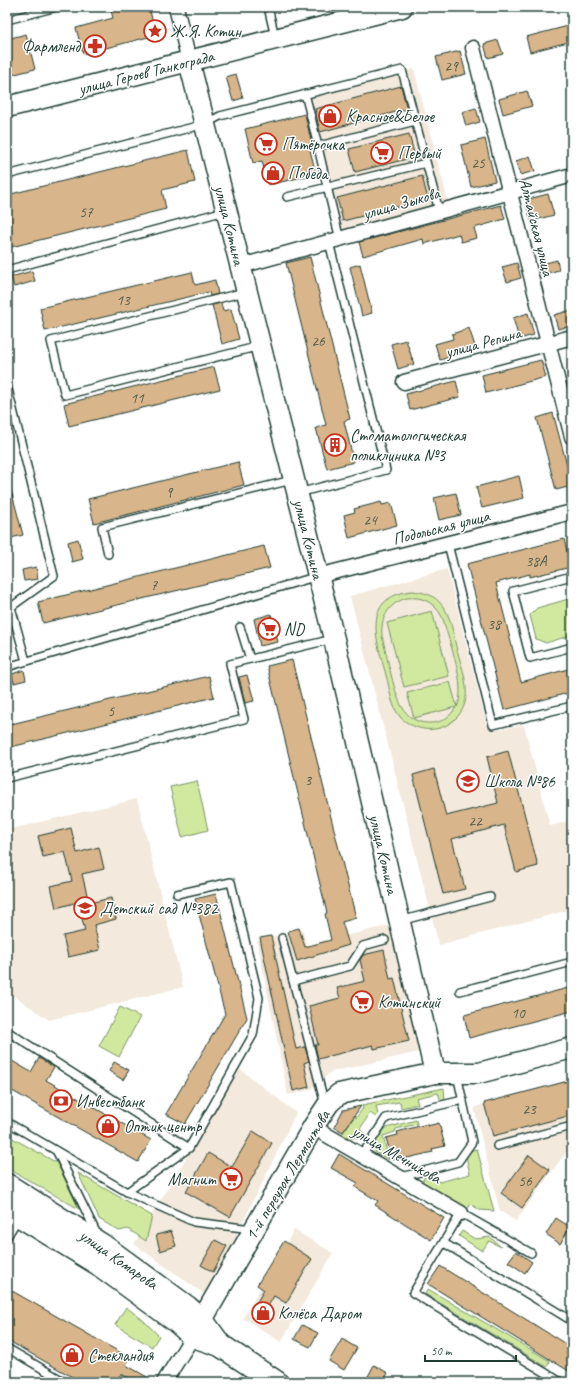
<svg xmlns="http://www.w3.org/2000/svg" width="579" height="1389" font-family="Caveat,sans-serif">
  <style>
    .built { fill: #f3e9dc }
    .green { fill: #d1e99e; stroke: #789369; fill-rule: evenodd }
    .building { fill: #d8b58a; stroke: #1f3d34 }
    .lines { fill: none; stroke-linecap: round; stroke-linejoin: round }
    .lane-casing { stroke: #1f3d34; stroke-width: 10 }
    .street-casing { stroke: #1f3d34; stroke-width: 17 }
    .secondary-casing { stroke: #1f3d34; stroke-width: 23 }
    .primary-casing { stroke: #1f3d34; stroke-width: 25 }
    .lane { stroke: #fff; stroke-width: 7 }
    .street { stroke: #fff; stroke-width: 14 }
    .secondary { stroke: #fff; stroke-width: 20 }
    .primary { stroke: #fff; stroke-width: 22 }
    .labels { text-anchor: middle; stroke-width: 3; stroke-linejoin: round; paint-order: stroke }
    .number-label { font-size: 15px; fill: #4d5b4a }
    .poi-label { font-size: 17px; fill: #1f3d34; stroke: #fff; text-anchor: start }
    .street-label { font-size: 17px; fill: #1f3d34; stroke: #fff }
  </style>
  <rect width="100%" height="100%" fill="#fff"/>
  <filter id="ink" filterUnits="userSpaceOnUse"><feTurbulence type="fractalNoise" baseFrequency=".025" numOctaves="2"/><feDisplacementMap in="SourceGraphic" scale="8" xChannelSelector="R" yChannelSelector="G"/><feConvolveMatrix kernelMatrix="1 2 1 2 8 2 1 2 1" color-interpolation-filters="sRGB"/></filter>
  <g filter="url(#ink)">
    <g class="built">
      <path d="M414,69l34,133 -109,28 -34,-132z"/>
      <path d="M447,569l39,153 4,6 5,2 29,-5 26,101 22,-6v89l-133,36 -89,-349z"/>
      <path d="M137,799l46,188 -134,33 -42,-29v-161z"/>
      <path d="M391,925l32,126 -92,21 -21,18 -22,5 -31,-154 45,-12 5,16z"/>
      <path d="M240,1069l56,44 -89,183 -73,-52z"/>
      <path d="M572,1079v65l-56,77 -16,-10 -26,-103 7,-3z"/>
      <path d="M294,1230l39,23 -52,89 -38,-24z"/>
    </g>
    <g class="green">
      <path d="M412,591c12,1 22,4 29,13 10,11 12,29 15,43 7,24 20,54 -2,73 -6,5 -12,8 -19,9 -13,2 -25,-3 -34,-11 -10,-11 -11,-29 -15,-43 -9,-33 -26,-78 26,-84zM407,598c17,-2 29,6 36,21 6,23 24,67 14,88l-7,-25 -43,11 7,25 42,-11c-5,9 -14,16 -25,16 -10,1 -21,-4 -27,-13 -10,-14 -17,-55 -22,-74 -2,-18 7,-33 25,-38z"/>
      <path d="M572,598v37l-26,8 -10,-4 -6,-24 7,-7z"/>
      <path d="M432,611l17,65 -45,11 -17,-64z"/>
      <path d="M197,781l11,49 -26,7 -12,-50z"/>
      <path d="M120,1007l20,10 -21,40 -20,-11z"/>
      <path d="M444,1088l1,13 -4,1 -3,-9 -22,5 2,6 -17,4 -1,-6 -24,4 2,9 -2,2 -6,-4 -10,16 8,8 -19,1 -7,-4 13,-18 1,2 7,-10 -1,-3z"/>
      <path d="M416,1120l1,4 -21,5 -1,3 -12,4 6,24 -14,-8 -1,-10 12,-14z"/>
      <path d="M7,1135l50,28 22,46 -72,-41z"/>
      <path d="M477,1149l17,62 -15,-1 -8,-6 -4,6 -43,-25 -2,-3 4,-8 6,-1 7,9 31,-8 -4,-18 3,-5z"/>
      <path d="M78,1173l74,43 -6,25 -18,-12 -9,2 -20,-12z"/>
      <path d="M462,1231l13,8 15,-2 11,10 -12,-6 -7,10 -23,-15z"/>
      <path d="M428,1289l122,72 -3,6 -122,-73z"/>
      <path d="M126,1307l17,13 16,16 -7,11 -37,-22z"/>
    </g>
    <g class="building">
      <path d="M110,7h39l7,28 -73,19 -7,-26 37,-10z"/>
      <path d="M572,25v16l-42,11 -4,-15z"/>
      <path d="M26,34l9,35 -28,7v-37z"/>
      <path d="M498,40l5,14 -15,4 -4,-14z"/>
      <path d="M460,51l6,23 -24,6 -6,-23z"/>
      <path d="M236,74l7,24 -10,3 -7,-24z"/>
      <path d="M401,86l6,23 -87,23 -5,-23z"/>
      <path d="M527,91l5,15 -29,8 -4,-15z"/>
      <path d="M476,108l4,14 -14,4 -4,-14z"/>
      <path d="M305,114l8,35 -3,1 6,24 -48,11 -6,-24 -9,2 -8,-34z"/>
      <path d="M409,134l6,23 -60,15 -6,-23z"/>
      <path d="M485,139l10,42 -24,6 -10,-42z"/>
      <path d="M188,150l7,32 -33,8 4,19 -159,39v-53z"/>
      <path d="M530,156l5,15 -15,4 -4,-14z"/>
      <path d="M422,176l6,23 -85,22 -6,-23z"/>
      <path d="M548,194l6,21 -23,6 -6,-21z"/>
      <path d="M501,205l4,14 -31,9 3,10 -16,4 -2,-8 -35,10 -1,-5 -60,17 -4,-14z"/>
      <path d="M310,257l40,162 -6,2 10,41 -27,7 -11,-41 10,-3 -40,-162z"/>
      <path d="M557,260l2,10 -15,4 -2,-10z"/>
      <path d="M517,263l4,15 -14,4 -5,-15z"/>
      <path d="M360,264l12,49 -10,3 -12,-49z"/>
      <path d="M32,271l3,10 -21,6 -3,-10z"/>
      <path d="M192,272l3,13 20,-5 3,14 -8,2 -1,-4 -164,39 -5,-23z"/>
      <path d="M221,303l2,8 8,-2 8,30 -17,5 -10,-39z"/>
      <path d="M572,310v16l-14,3 -4,-14z"/>
      <path d="M528,313l6,22 -15,4 -6,-21z"/>
      <path d="M469,328l7,21 -36,11 -5,-16 18,-5 -1,-5z"/>
      <path d="M406,340l8,24 -16,5 -7,-25z"/>
      <path d="M541,360l5,17 -60,16 -4,-18z"/>
      <path d="M214,367l6,22 -151,37 -5,-22z"/>
      <path d="M456,381l4,16 -50,13 -4,-16z"/>
      <path d="M553,413l19,71v2l-16,4 -19,-72z"/>
      <path d="M238,462l6,23 -150,38 -6,-24z"/>
      <path d="M519,476l5,22 -42,10 -6,-21z"/>
      <path d="M10,486l13,49 -16,4v-52z"/>
      <path d="M456,493l5,22 -22,5 -5,-22z"/>
      <path d="M381,502l1,3 9,-2 6,22 -48,13 -5,-23 11,-3 -1,-3z"/>
      <path d="M78,539l5,20 -11,3 -4,-20z"/>
      <path d="M564,539l7,28 -41,10v-3l-34,9 25,99 51,-14v24l-68,18 -37,-146z"/>
      <path d="M264,546l6,22 -227,55 -5,-21z"/>
      <path d="M36,567l2,12 -14,2 -2,-11z"/>
      <path d="M271,614l7,28 -18,4 -6,-27z"/>
      <path d="M292,660l64,258 -14,4 7,23 -52,16 -9,-30 11,-3 6,19 26,-7 -6,-26 2,-1 -60,-247z"/>
      <path d="M24,670l2,10 -12,3 -2,-9z"/>
      <path d="M247,675l7,26 -9,2 -6,-26z"/>
      <path d="M209,676l5,21 -207,51v-23z"/>
      <path d="M508,751l30,115 -22,6 -12,-47 -52,14 13,50 -22,5 -30,-119 21,-6 12,47 52,-13 -11,-46z"/>
      <path d="M71,828l6,25 22,-6 5,22 -22,5 7,29 22,-5 5,21 -22,6 6,25 -32,7 -5,-21 22,-5 -7,-29 -22,6 -5,-22 21,-5 -7,-29 -22,5 -5,-21z"/>
      <path d="M216,894l31,124 -62,106 -19,-10 59,-100 -30,-115z"/>
      <path d="M271,936l25,113 9,-2 4,14 -5,2 5,24 -16,4 -33,-153z"/>
      <path d="M384,950l6,29 4,-1 15,63 -35,8 -1,-4 -55,14 -3,-14h3l-9,-39 31,-8 -3,-10 28,-7 -5,-21 3,-5z"/>
      <path d="M572,987v24l-103,27 -5,-23z"/>
      <path d="M7,1058l24,14 8,-14 15,9 -8,13 105,60 -13,22 -131,-74z"/>
      <path d="M114,1062l15,8 -6,10 -14,-9z"/>
      <path d="M572,1080v35l-79,21 -9,-33z"/>
      <path d="M361,1106l-18,26 -9,-5 9,-17z"/>
      <path d="M439,1123l6,23 -13,3 1,3 -30,7v-2l-11,3 -6,-22 12,-3 -1,-3 30,-8v2z"/>
      <path d="M253,1131l19,12 -42,74 -44,-25 22,-39 24,14z"/>
      <path d="M339,1154l105,64 -13,22 -56,-35 3,-4 -23,-14 3,-4 -27,-15z"/>
      <path d="M529,1155l21,15 -28,38 -21,-15z"/>
      <path d="M556,1218l14,9 -10,17 -14,-10z"/>
      <path d="M171,1231l5,15 -16,5 -4,-16z"/>
      <path d="M215,1240l12,6 -14,26 -12,-7z"/>
      <path d="M284,1241l28,18 -26,44 -12,-7 -13,22 -10,-6 13,-22 -7,-5z"/>
      <path d="M516,1251l16,11 -7,11 -17,-11z"/>
      <path d="M440,1266l132,82v25l-144,-89z"/>
      <path d="M7,1288l123,70 -4,7 30,17h-19l-16,-8 -5,8h-35l-74,-42z"/>
      <path d="M302,1325l16,8 -8,14 -16,-8z"/>
      <path d="M342,1339l15,9 -13,22 -15,-9z"/>
      <path d="M374,1365l14,8 -5,9h-18z"/>
    </g>
    <g class="lines">
      <g class="lane-casing">
        <g id="lane">
          <path d="M268,7l7,30"/>
          <path d="M7,20l50,-13"/>
          <path d="M305,94c13,48 22,97 35,145"/>
          <path d="M319,146l96,-25"/>
          <path d="M7,175l198,-51 15,-8 182,-46 37,141"/>
          <path d="M287,197l139,-34"/>
          <path d="M7,270l218,-59"/>
          <path d="M245,292l-194,49 14,54 195,-49"/>
          <path d="M7,385l47,191 -43,31 15,54"/>
          <path d="M298,493l88,-23 -57,-228"/>
          <path d="M448,544l45,181 79,-19"/>
          <path d="M108,554l-6,-27 190,-47"/>
          <path d="M572,576l-59,15 17,67 42,-11"/>
          <path d="M240,627l10,32"/>
          <path d="M7,667l311,-91"/>
          <path d="M7,778l237,-59 -14,-55 103,-25"/>
          <path d="M400,921l90,-24"/>
          <path d="M282,938l43,167"/>
          <path d="M293,981l57,-15 13,-20 22,-6"/>
          <path d="M460,991l112,-29"/>
          <path d="M7,1031l182,117"/>
          <path d="M7,1122l120,70 67,30 58,7"/>
          <path d="M497,1146l75,-20"/>
          <path d="M57,1152l40,82"/>
          <path d="M362,1155l24,-37 77,-18"/>
          <path d="M401,1177l57,-15 14,-20 -15,-67"/>
          <path d="M127,1192l62,-44 64,-113 6,-37 -28,-116 -54,12"/>
          <path d="M7,1237l12,-20"/>
          <path d="M444,1243l128,78"/>
          <path d="M531,1253l-70,-40 -48,80 148,89"/>
          <path d="M7,1348l58,34"/>
        </g>
      </g>
      <g class="street-casing">
        <g id="street">
          <path d="M176,7l13,54"/>
          <path d="M473,48l99,389"/>
          <path d="M241,266l331,-91"/>
          <path d="M404,382l168,-45"/>
          <path d="M318,576l254,-64"/>
          <path d="M313,1127l148,86"/>
          <path d="M164,1382l29,-46"/>
        </g>
      </g>
      <g class="secondary-casing">
        <g id="secondary">
          <path d="M189,61l145,578 101,434"/>
          <path d="M7,107l395,-100"/>
          <path d="M202,1320l111,-193 16,-24 10,-9 96,-21h44l93,-25"/>
        </g>
      </g>
      <g class="primary-casing">
        <g id="primary">
          <path d="M7,1185l95,60 85,62 15,13 18,25"/>
          <path d="M7,1208l90,55 78,57 18,16 27,9 56,37"/>
        </g>
      </g>
      <use href="#lane" class="lane"/>
      <use href="#street" class="street"/>
      <use href="#secondary" class="secondary"/>
      <use href="#primary" class="primary"/>
    </g>
  </g>
  <defs>
    <g id="sight-ring" transform="scale(1.15)"><circle r="9.5" fill="#fff" stroke="#c8321e" stroke-width="1.5"/><path d="M0-6L1.8-2.2L6-1.7L2.9 1.2L3.7 5.4L0 3.3L-3.7 5.4L-2.9 1.2L-6-1.7L-1.8-2.2Z" fill="#c8321e"/></g>
    <g id="pharmacy-ring" transform="scale(1.15)"><circle r="9.5" fill="#fff" stroke="#c8321e" stroke-width="1.5"/><path d="M-2-6h4v4h4v4h-4v4h-4v-4h-4v-4h4Z" fill="#c8321e"/></g>
    <g id="shop-ring" transform="scale(1.15)"><circle r="9.5" fill="#fff" stroke="#c8321e" stroke-width="1.5"/><path d="M-5-2.5h2.3a2.7 3.5 0 0 1 5.4 0H5L5.5 6h-11ZM-1.5-2.5h3a1.5 2.3 0 0 0-3 0Z" fill="#c8321e"/></g>
    <g id="supermarket-ring" transform="scale(1.15)"><circle r="9.5" fill="#fff" stroke="#c8321e" stroke-width="1.5"/><path d="M-6-5.5h2.5l.6 2H6L4.5 2H-2.5L-4.4-4H-6ZM-1.5 3.2a1.3 1.3 0 1 0 .1 0ZM3 3.2a1.3 1.3 0 1 0 .1 0Z" fill="#c8321e"/></g>
    <g id="building-ring" transform="scale(1.15)"><circle r="9.5" fill="#fff" stroke="#c8321e" stroke-width="1.5"/><path d="M-4-6H4V6H1V3H-1V6H-4ZM-2.5-4.3h1.7v1.8h-1.7ZM.8-4.3h1.7v1.8H.8ZM-2.5-1h1.7V.8h-1.7ZM.8-1h1.7V.8H.8Z" fill="#c8321e"/></g>
    <g id="school-ring" transform="scale(1.15)"><circle r="9.5" fill="#fff" stroke="#c8321e" stroke-width="1.5"/><path d="M0-5L7-2L0 1L-7-2ZM-4 1L0 2.5L4 1V4Q0 6-4 4Z" fill="#c8321e"/></g>
    <g id="bank-ring" transform="scale(1.15)"><circle r="9.5" fill="#fff" stroke="#c8321e" stroke-width="1.5"/><path d="M-6-4H6V4H-6ZM0-2.3a2.3 2.3 0 1 0 0 4.6a2.3 2.3 0 1 0 0-4.6Z" fill="#c8321e"/></g>
  </defs>
  <g fill-rule="evenodd">
    <use href="#sight-ring" x="155" y="31"/>
    <use href="#pharmacy-ring" x="95" y="46"/>
    <use href="#shop-ring" x="330" y="116"/>
    <use href="#supermarket-ring" x="266" y="144"/>
    <use href="#supermarket-ring" x="382" y="153"/>
    <use href="#shop-ring" x="273" y="173"/>
    <use href="#building-ring" x="335" y="445"/>
    <use href="#supermarket-ring" x="269" y="629"/>
    <use href="#school-ring" x="468" y="781"/>
    <use href="#school-ring" x="85" y="908"/>
    <use href="#supermarket-ring" x="362" y="1002"/>
    <use href="#bank-ring" x="61" y="1101"/>
    <use href="#shop-ring" x="108" y="1126"/>
    <use href="#supermarket-ring" x="231" y="1179"/>
    <use href="#shop-ring" x="263" y="1313"/>
    <use href="#shop-ring" x="72" y="1355"/>
  </g>
  <g class="labels">
    <g class="number-label">
      <text x="451" y="71">29</text>
      <text x="478" y="168">25</text>
      <text x="86" y="217">57</text>
      <text x="123" y="305">13</text>
      <text x="318" y="346">26</text>
      <text x="137" y="403">11</text>
      <text x="169" y="497">9</text>
      <text x="370" y="525">24</text>
      <text x="536" y="566">38А</text>
      <text x="154" y="590">7</text>
      <text x="494" y="629">38</text>
      <text x="111" y="716">5</text>
      <text x="308" y="785">3</text>
      <text x="475" y="826">22</text>
      <text x="518" y="1018">10</text>
      <text x="529" y="1114">23</text>
      <text x="525" y="1186">56</text>
    </g>
    <g class="poi-label">
      <text x="170" y="37">Ж.Я. Котин</text>
      <text x="80" y="52" text-anchor="end">Фармленд</text>
      <text x="346" y="122">Красное&amp;Белое</text>
      <text x="282" y="150">Пятёрочка</text>
      <text x="398" y="159">Первый</text>
      <text x="288" y="179">Победа</text>
      <text x="350" y="441">Стоматологическая<tspan x="350" dy="20">поликлиника №3</tspan></text>
      <text x="284" y="635">ND</text>
      <text x="484" y="787">Школа №86</text>
      <text x="100" y="914">Детский сад №382</text>
      <text x="378" y="1008">Котинский</text>
      <text x="76" y="1107">Инвестбанк</text>
      <text x="124" y="1132">Оптик центр</text>
      <text x="216" y="1185" text-anchor="end">Магнит</text>
      <text x="278" y="1319">Колёса Даром</text>
      <text x="88" y="1361">Стекландия</text>
    </g>
    <g class="street-label">
      <text transform="translate(146 72) rotate(-14)" y="6">улица Героев Танкограда</text>
      <text transform="translate(401 203) rotate(-16)" y="6">улица Зыкова</text>
      <text transform="translate(230 225) rotate(76)" y="6">улица Котина</text>
      <text transform="translate(537 227) rotate(76)" y="6">Алтайская улица</text>
      <text transform="translate(483 342) rotate(-15)" y="6">улица Репина</text>
      <text transform="translate(441 527) rotate(-14)" y="6">Подольская улица</text>
      <text transform="translate(309 539) rotate(76)" y="6">улица Котина</text>
      <text transform="translate(384 854) rotate(77)" y="6">улица Котина</text>
      <text transform="translate(397 1154) rotate(30)" y="6">улица Мечникова</text>
      <text transform="translate(287 1175) rotate(-59)" y="6">1-й переулок Лермонтова</text>
      <text transform="translate(119 1259) rotate(35)" y="6">улица Комарова</text>
    </g>
  </g>
  <rect width="579" height="1389" fill="none" stroke="#fff" stroke-width="24"/>
  <rect x="12" y="12" width="555" height="1365" fill="none" stroke="#1f3d34" stroke-width="1.5" filter="url(#ink)"/>
  <path d="M425 1355v6h91v-6" fill="none" stroke="#1f3d34" stroke-width="2"/>
  <text x="431" y="1355" font-size="12" fill="#1f3d34" stroke="#ffffff" stroke-width="3" paint-order="stroke">50 m</text>
</svg>
